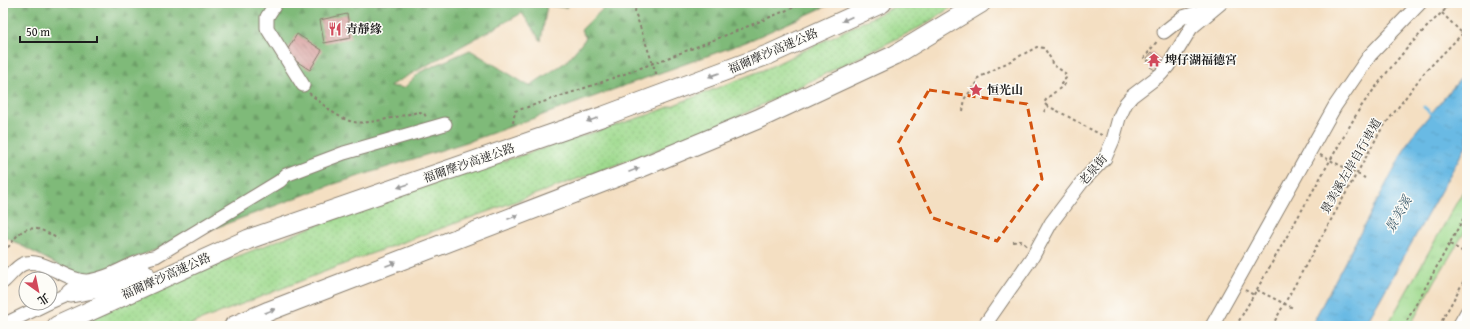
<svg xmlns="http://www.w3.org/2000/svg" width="1470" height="329" font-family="'Gentium Book Plus','Noto Serif TC',serif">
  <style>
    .grass { fill: url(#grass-dots); stroke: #5e7b55 }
    .forest { fill: url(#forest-firs); stroke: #4e6b4a }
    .park { fill: url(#park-tufts); stroke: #5e7b55 }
    .water { fill: url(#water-ripples); stroke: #426b80 }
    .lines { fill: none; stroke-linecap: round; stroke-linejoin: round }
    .stream { stroke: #69bae4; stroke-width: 3 }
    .building { fill: url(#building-back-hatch) }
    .minor-casing { stroke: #887e6f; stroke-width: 15 }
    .highway-casing { stroke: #887e6f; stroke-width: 21 }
    .path { stroke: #887e6f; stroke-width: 2; stroke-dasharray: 3 3; stroke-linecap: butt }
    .minor { stroke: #fff; stroke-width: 13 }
    .highway { stroke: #fff; stroke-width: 19 }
    .oneway { fill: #999 }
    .marked { fill: none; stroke: #d4530e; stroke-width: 3; stroke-dasharray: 8 5; stroke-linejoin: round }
    .labels { text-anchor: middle; stroke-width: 3; stroke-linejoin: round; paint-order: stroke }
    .poi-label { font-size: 12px; font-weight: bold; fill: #1c1c1c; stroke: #fdfcf7; text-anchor: start }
    .street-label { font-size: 12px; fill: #1c1c1c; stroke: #fdfcf7 }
    .water-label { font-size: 13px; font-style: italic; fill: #3b5b6c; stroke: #fdfcf7 }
  </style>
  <defs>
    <pattern id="grass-dots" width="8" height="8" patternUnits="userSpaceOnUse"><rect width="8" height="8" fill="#9fda8e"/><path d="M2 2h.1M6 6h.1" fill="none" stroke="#88ba7a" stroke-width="1.8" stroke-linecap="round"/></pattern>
    <pattern id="forest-firs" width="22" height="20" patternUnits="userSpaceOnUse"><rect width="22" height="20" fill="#7fba79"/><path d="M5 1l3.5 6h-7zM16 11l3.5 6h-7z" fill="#6d9f68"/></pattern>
    <pattern id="park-tufts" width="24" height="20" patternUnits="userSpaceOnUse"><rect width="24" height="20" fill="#9fda8e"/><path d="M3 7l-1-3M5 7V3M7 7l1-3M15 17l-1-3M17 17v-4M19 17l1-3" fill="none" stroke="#88ba7a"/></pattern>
    <pattern id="water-ripples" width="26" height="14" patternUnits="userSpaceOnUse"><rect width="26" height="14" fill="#69bae4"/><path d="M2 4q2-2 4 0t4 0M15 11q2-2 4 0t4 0" fill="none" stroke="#5a9fc3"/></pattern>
    <pattern id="building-back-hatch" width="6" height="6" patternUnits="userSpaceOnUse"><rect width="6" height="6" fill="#d69d9c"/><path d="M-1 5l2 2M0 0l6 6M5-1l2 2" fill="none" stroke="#ad7f7e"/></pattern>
  </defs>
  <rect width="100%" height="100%" fill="#fdfcf7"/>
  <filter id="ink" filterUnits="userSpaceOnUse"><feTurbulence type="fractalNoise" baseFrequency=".025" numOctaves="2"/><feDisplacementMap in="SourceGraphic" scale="8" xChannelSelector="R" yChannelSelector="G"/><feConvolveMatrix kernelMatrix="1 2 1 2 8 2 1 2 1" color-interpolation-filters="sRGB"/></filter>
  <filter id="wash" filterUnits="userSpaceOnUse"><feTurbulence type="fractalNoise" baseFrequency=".012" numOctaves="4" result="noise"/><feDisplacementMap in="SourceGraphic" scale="16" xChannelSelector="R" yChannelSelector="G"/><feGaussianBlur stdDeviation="0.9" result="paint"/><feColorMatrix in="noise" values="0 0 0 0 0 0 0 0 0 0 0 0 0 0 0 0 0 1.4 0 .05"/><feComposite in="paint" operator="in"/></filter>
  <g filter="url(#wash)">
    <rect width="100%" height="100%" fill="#f4dfc2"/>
    <path class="grass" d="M902,3h56l-36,23 -36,18 -147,72 -79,33 -298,108 -176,69h-114l118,-51 191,-75 270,-86 117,-46z"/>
    <path class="forest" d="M3,3h565l-2,5 -19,-3 -6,36 -19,-28 -133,73 15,2 16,-16 50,-22 59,36 37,-24 20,-24 -5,-8 28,-27h224l-87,39 -273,98 -142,45 -246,91 -25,-10 -57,-30z"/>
    <path class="park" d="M1467,184v44l-32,53 -25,45h-23z"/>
    <path class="water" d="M1467,71v73l-102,182h-54l100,-189z"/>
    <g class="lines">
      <path class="stream" d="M1424,107l9,8"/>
    </g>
    <g id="blocks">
      <g class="building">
        <path d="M347,14l4,24 -27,5 -4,-23z"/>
        <path d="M297,34l25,16 -12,20 -25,-16z"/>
        <path d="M1152,52l9,9 -6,9 -5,-3 3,-3 -6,-6z"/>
      </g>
    </g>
  </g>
  <g filter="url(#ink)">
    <use href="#blocks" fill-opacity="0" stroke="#887e6f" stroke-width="1"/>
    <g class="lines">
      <g class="minor-casing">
        <g id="minor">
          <path d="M276,3l-9,14v11l36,57"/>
          <path d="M1164,32l19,-15 27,-8"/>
          <path d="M3,282c6,-5 13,-15 20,-18 19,-8 44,18 64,17 24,-2 45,-20 69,-25l124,-75 6,-6 58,-22 101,-29"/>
          <path d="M50,302l21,-9"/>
          <path d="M3,325l45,-22"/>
          <path d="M984,326l49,-70 18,-33 31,-41 23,-24 8,-18 6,-22 7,-15 6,-7 29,-22 7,-8 23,-38 30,-25"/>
          <path d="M1212,326l123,-220 35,-51 50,-52"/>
          <path d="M1459,326l8,-14"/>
        </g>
      </g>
      <g class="highway-casing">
        <g id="highway">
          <path d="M71,293l34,-6 40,-13"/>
          <path d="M57,326l192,-87 355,-123 166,-62 112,-51"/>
          <path d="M234,326l35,-15 366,-141 123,-51 137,-64 86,-52"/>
        </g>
      </g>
      <g class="path">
        <path d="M636,3l-1,9 22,64"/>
        <path d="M1441,3l5,6"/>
        <path d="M1442,13l25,25"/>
        <path d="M1154,66l-10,-8 14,-18"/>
        <path d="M309,93c13,10 28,26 45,29 15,3 48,-7 65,-10l5,1 2,4"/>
        <path d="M963,111l2,-13 12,-15 1,-5 59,-31 7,1 7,11 1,5 13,9 1,5 -5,6h4c-7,7 -17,11 -21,19l3,3"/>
        <path d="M1044,112l3,-6c21,9 37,21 57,30"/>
        <path d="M513,123l2,-12c99,-31 194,-68 289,-108"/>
        <path d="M1320,155l45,23"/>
        <path d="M1013,242l8,-1 6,5"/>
        <path d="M1450,244l17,10"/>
        <path d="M3,251c7,-4 9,-10 15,-16 12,-13 27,-4 40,4"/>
        <path d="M1245,290l9,5"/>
        <path d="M1257,290l36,18"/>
        <path d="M1236,326l124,-218c28,-38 57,-75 93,-105"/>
        <path d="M1272,326l109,-196 43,-57 43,-44"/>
        <path d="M1404,326l63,-114"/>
        <path d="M1439,326l28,-51"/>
      </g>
      <use href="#minor" class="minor"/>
      <use href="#highway" class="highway"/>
    </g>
    <defs><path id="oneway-solid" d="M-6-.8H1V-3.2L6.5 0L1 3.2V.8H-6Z"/></defs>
    <g class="oneway">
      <use href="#oneway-solid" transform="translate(847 19) rotate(155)"/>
      <use href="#oneway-solid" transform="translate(714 75) rotate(160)"/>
      <use href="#oneway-solid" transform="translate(592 120) rotate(161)"/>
      <use href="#oneway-solid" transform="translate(634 170) rotate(-22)"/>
      <use href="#oneway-solid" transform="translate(403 186) rotate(161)"/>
      <use href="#oneway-solid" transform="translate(513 217) rotate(-21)"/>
      <use href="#oneway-solid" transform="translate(391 264) rotate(-21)"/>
      <use href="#oneway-solid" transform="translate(270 311) rotate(-22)"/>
    </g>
  </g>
  <path class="marked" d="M929,90l98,14 15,75 -45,62 -64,-23 -35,-75z"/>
  <defs>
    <g id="restaurant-bare" transform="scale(1.08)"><path d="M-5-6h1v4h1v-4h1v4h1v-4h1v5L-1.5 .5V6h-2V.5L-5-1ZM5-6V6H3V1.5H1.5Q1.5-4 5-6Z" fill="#d1495b" stroke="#fdfcf7" stroke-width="2.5" paint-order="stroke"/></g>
    <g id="temple-bare" transform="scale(1.08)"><path d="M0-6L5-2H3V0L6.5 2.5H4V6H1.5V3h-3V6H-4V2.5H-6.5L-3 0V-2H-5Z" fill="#d1495b" stroke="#fdfcf7" stroke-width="2.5" paint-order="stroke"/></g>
    <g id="sight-bare" transform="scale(1.08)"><path d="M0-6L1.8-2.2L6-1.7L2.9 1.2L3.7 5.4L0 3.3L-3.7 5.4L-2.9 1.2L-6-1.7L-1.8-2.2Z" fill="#d1495b" stroke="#fdfcf7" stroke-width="2.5" paint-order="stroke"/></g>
  </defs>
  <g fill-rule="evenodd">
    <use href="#restaurant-bare" x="335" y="29"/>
    <use href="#temple-bare" x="1154" y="60"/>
    <use href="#sight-bare" x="976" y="90"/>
  </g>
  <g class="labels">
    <g class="poi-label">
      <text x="346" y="33">青靜緣</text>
      <text x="1165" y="64">埤仔湖福德宮</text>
      <text x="987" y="94">恒光山</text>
    </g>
    <g class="street-label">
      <text transform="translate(773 51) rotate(-23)" y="4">福爾摩沙高速公路</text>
      <text transform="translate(469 163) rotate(-19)" y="4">福爾摩沙高速公路</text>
      <text transform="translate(1351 166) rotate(-60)" y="4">景美溪左岸自行車道</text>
      <text transform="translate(1093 170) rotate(-50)" y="4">老泉街</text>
      <text transform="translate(166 276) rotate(-24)" y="4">福爾摩沙高速公路</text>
    </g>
    <g class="water-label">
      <text transform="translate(1398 214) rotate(-60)" y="5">景美溪</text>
    </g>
  </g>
  <rect width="1470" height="329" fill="none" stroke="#fdfcf7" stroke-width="16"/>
  <g transform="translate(38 291) rotate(147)"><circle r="19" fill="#fdfcf7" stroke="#a3a29f"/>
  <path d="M0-3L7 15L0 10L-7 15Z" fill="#d1495b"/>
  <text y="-6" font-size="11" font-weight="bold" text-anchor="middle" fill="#1c1c1c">北</text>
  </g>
  <path d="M20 36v6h77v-6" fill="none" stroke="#1c1c1c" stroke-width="2"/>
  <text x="26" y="36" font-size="12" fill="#1c1c1c" stroke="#fdfcf7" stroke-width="3" paint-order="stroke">50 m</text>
</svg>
